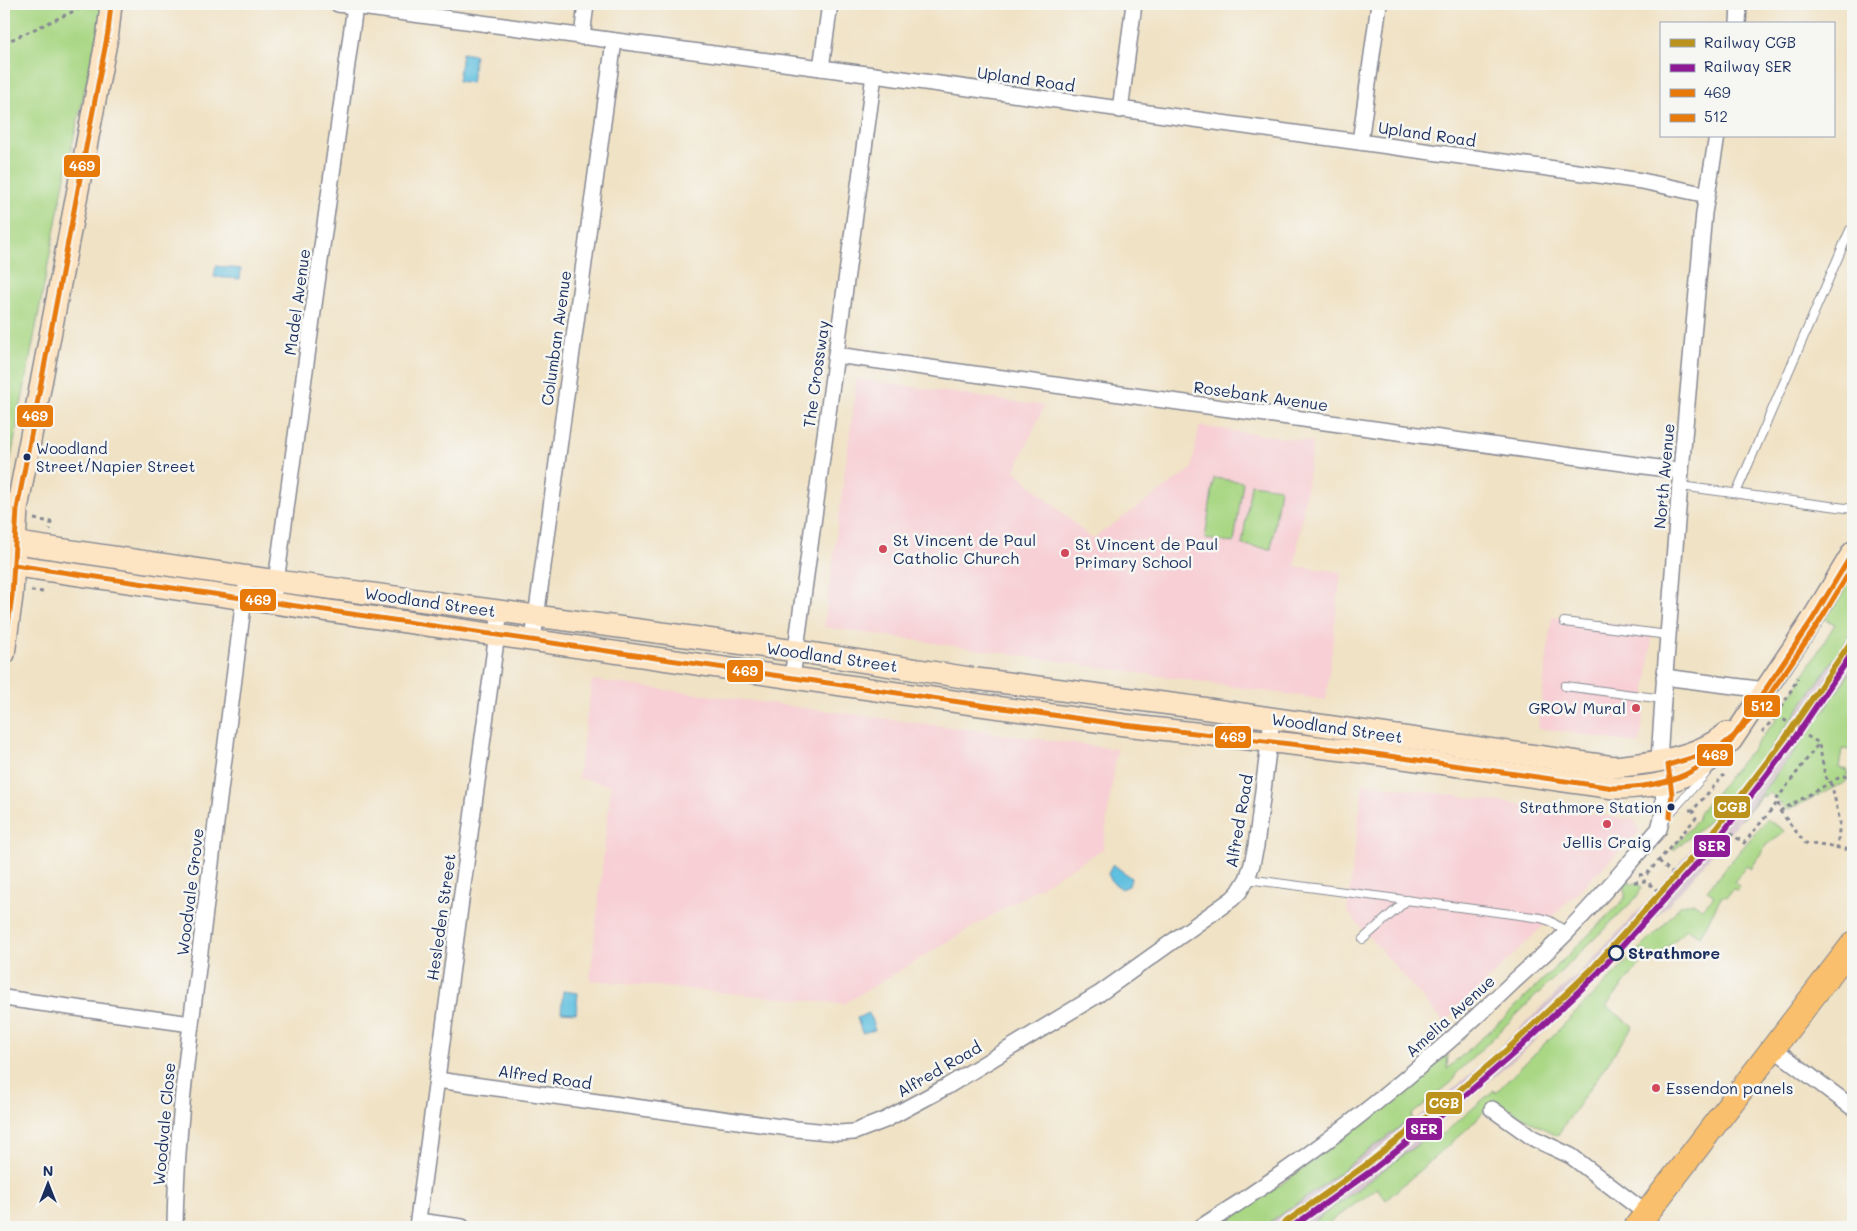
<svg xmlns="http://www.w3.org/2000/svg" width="1857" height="1231" font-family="Mali,sans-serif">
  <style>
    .built { fill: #f7cfd4 }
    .industrial { fill: #d2bdc8 }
    .green { fill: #a9d784; stroke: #628371 }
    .water { fill: #61c0df; stroke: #3e789e }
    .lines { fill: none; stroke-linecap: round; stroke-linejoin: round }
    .lane-casing { stroke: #868892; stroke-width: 10 }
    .street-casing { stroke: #868892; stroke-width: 18 }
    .secondary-casing { stroke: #868892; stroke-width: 24 }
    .primary-casing { stroke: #868892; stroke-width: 26 }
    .path { stroke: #868892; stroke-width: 3; stroke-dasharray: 4 4; stroke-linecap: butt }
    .lane { stroke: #fff; stroke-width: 8 }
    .street { stroke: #fff; stroke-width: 15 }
    .secondary { stroke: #fde5c4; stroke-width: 21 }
    .primary { stroke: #f9bf6c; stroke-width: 24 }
    .bus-1-casing { stroke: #f6f6f2; stroke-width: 9 }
    .bus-2-casing { stroke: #f6f6f2; stroke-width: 9 }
    .bus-1 { stroke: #e87a09; stroke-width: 5 }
    .bus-2 { stroke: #e87a09; stroke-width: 5 }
    .rail-1-casing { stroke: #f6f6f2; stroke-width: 10 }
    .rail-2-casing { stroke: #f6f6f2; stroke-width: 10 }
    .rail-1 { stroke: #bb931c; stroke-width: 6 }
    .rail-2 { stroke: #8f1a95; stroke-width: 6 }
    .bus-dot { fill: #1b2f5e; stroke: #f6f6f2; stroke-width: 2 }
    .poi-dot { fill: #d1495b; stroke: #f6f6f2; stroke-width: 2 }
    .stop-dot { fill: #f6f6f2; stroke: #1b2f5e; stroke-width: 2.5 }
    .labels { text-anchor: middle; stroke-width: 5; stroke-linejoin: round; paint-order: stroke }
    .bus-label { font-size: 15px; fill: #1b2f5e; stroke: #f6f6f2; text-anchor: start }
    .street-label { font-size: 16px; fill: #1b2f5e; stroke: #f6f6f2 }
    .poi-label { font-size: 16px; fill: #1b2f5e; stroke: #f6f6f2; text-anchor: start }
    .stop-label { font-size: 16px; font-weight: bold; fill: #1b2f5e; stroke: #f6f6f2; text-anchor: start }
    .line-badge { stroke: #f6f6f2; stroke-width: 2 }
    .badge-label { font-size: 14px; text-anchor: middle; font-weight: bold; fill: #fff }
  </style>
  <rect width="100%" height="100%" fill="#f6f6f2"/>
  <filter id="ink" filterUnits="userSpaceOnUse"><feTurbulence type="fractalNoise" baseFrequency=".02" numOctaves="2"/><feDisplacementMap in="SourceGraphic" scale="10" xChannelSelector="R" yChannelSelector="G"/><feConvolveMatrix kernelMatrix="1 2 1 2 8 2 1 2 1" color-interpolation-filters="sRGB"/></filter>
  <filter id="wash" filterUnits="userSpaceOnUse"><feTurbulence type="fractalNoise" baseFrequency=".0096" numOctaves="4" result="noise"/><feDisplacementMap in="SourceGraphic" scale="20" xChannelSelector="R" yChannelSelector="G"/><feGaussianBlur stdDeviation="1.12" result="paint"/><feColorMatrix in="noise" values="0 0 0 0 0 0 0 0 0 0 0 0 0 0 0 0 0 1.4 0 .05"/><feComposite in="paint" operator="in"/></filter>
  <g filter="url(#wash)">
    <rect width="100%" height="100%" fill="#f0e2c5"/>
    <g class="built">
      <path d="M857,379l187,27 -29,65 77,68 100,-70 7,-43 114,16 -18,124 46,6 -15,128 -502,-73z"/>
      <path d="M1552,617l101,12 -13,115 -102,-16z"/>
      <path d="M592,680l525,69 -14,100 -259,155 -254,-24 21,-194 -33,-8z"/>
      <path d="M1363,783l271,37 6,11 -196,192 -97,-112z"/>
    </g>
    <path class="industrial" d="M1853,629v39l-43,63 -50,65 -76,92 -107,112 -54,52 -87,75 1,3 -130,97h-45l42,-28 108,-81 2,2 24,-18 48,-42 98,-92 60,-63 67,-78 -4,-4 55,-62 30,-41z"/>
    <g class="green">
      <path d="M4,4h100l-42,187 -58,303z"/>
      <path d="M1214,478l29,4 -9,61 -29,-4z"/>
      <path d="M1251,484l29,4 -9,61 -29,-4z"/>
      <path d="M1853,569v60l-9,16 -82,116 -55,62 -33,27 -2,-1 26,-30 1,-6 77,-93 59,-96 -12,-6z"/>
      <path d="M1853,668v75h-1l-1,7 -9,-1 -3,19 9,2 -2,12 -59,28 -18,-18 -4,5 -3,-2 -22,26 70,-90z"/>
      <path d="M1767,819l18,12 -19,14 -15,24 -5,-3 -12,16 5,4 -1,4 -6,-1 -5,8 -5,-1 -22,40 -13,-7 -30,28 -7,-5 -44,54 27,20 -76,110 -63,-35 -25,26 -83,73 -9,-12 -52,38v1h-18l130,-97 5,5 52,-45 2,2 163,-162 21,-24 13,-4 9,7 12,-13 -7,-6z"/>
      <path d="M1627,879l4,5h8l3,3 -6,11 -180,176 -4,8 -41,33 1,3 -108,81 -42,28h-43c80,-52 155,-113 229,-173l-1,15 56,-50 122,-120v-18z"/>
    </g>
    <g class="water">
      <path d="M462,53l13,2 -4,28 -13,-2z"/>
      <path d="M216,266l25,3 -1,10 -26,-2z"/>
      <path d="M1113,864l18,14 -2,8 -7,3 -10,-7 -4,-8z"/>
      <path d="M563,991l15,2 -2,20 -15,-1z"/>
      <path d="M869,1013l6,17 -13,3 -5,-15z"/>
    </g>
  </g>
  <g filter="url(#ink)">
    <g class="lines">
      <g class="lane-casing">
        <g id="lane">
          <path d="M1680,486l173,23"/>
          <path d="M1736,493l114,-263"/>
          <path d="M1564,622l104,13"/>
          <path d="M1565,686l98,13"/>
          <path d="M1663,816l8,-4 36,-40"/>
          <path d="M1247,879l294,39 9,3 17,11"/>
          <path d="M1363,939l44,-39"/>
        </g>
      </g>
      <g class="street-casing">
        <g id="street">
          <path d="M338,4l536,71 768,106 65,14"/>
          <path d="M1738,24l1,-20"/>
          <path d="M582,37l4,-33"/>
          <path d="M821,68l9,-64"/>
          <path d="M1120,110l14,-106"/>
          <path d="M1360,142l19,-138"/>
          <path d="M836,355l845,116"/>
          <path d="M275,589l80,-583"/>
          <path d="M533,640l81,-599"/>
          <path d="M1664,677l101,13"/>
          <path d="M792,678l82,-603"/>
          <path d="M1659,760l4,-61 18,-228 23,-258 13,-77"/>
          <path d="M4,998l187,26 54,-434"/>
          <path d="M1773,1048l80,60"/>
          <path d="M437,1080l359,49 43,4 15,-1 31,-12 61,-33 153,-93 133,-95 7,-7 8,-13 5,-15 4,-18 16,-127"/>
          <path d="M1492,1109l41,29 38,18 76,58"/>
          <path d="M418,1221l44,6"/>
          <path d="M175,1227c1,-68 7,-135 16,-203"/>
          <path d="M417,1227l83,-616"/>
          <path d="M1201,1227c112,-70 214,-151 309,-242 19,-18 40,-35 58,-54 32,-33 61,-68 91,-102l5,-19 -1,-27"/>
        </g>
      </g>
      <g class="secondary-casing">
        <g id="secondary">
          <path d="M4,541l273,40 519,70 180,28 218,28 420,60c38,-4 83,-9 113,-34"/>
          <path d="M4,564l969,140 152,21 236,27 253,36c49,0 83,-10 117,-47l81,-121 41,-68"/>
          <path d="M4,654l8,-58 5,-87 91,-477 3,-28"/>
        </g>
      </g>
      <g class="primary-casing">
        <path id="primary" d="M1636,1227l217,-283"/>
      </g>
      <g class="path">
        <path d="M4,43l79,-36 1,-3"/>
        <path d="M34,519l17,3 -1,8"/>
        <path d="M31,591l13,1v-3"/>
        <path d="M1777,715l13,9"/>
        <path d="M1762,732l15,-17 21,-37"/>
        <path d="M1807,736l12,7 6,33 7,10 8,36 -3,26"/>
        <path d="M1778,803l2,8 25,32 48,7"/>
        <path d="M1689,810h4l31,-35"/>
        <path d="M1780,811l62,-35 11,1"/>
        <path d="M1730,833l14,10 33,-40v-4l42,-56"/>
        <path d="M1659,861l13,12"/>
        <path d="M1639,875l8,-1 49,-56 -3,-8"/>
        <path d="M1634,882l12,-1 11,9"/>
      </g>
      <use href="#lane" class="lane"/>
      <use href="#street" class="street"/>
      <use href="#secondary" class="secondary"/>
      <use href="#primary" class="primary"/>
      <g class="bus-1-casing">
        <g id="bus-1">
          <path d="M14,565l959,139 152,21 236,27 253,36c50,-1 81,-11 117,-47l81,-121 41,-68"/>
          <path d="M4,654l8,-58 5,-87 91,-477 3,-28"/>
        </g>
      </g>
      <g class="bus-2-casing">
        <path id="bus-2" d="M1670,817l2,-23 -4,-29 47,-14 19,-15 23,-23 61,-89 35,-58"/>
      </g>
      <use href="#bus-1" class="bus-1"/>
      <use href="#bus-2" class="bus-2"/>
      <g class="rail-1-casing">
        <path id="rail-1" d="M1279,1227l87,-62 82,-65 61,-52 83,-79 113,-126 81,-106 67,-98"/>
      </g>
      <g class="rail-2-casing">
        <path id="rail-2" d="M1292,1227l79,-56 82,-65 61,-53 83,-79 114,-126 81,-106 61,-90"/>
      </g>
      <use href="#rail-1" class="rail-1"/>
      <use href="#rail-2" class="rail-2"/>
    </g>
  </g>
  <g class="bus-dot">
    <circle cx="27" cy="457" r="4.5"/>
    <circle cx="1671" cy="807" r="4.5"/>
  </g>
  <g class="poi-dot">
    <circle cx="883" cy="549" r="5"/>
    <circle cx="1065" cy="553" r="5"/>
    <circle cx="1636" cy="708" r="5"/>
    <circle cx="1607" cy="824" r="5"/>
    <circle cx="1656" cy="1088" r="5"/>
  </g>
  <circle class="stop-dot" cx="1616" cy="953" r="7"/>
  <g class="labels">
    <g class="bus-label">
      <text x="36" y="454">Woodland<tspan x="36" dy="18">Street/Napier Street</tspan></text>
      <text x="1662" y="813" text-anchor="end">Strathmore Station</text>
    </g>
    <g class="street-label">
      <text transform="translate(1026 79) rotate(8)" y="6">Upland Road</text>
      <text transform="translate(1427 134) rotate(8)" y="6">Upland Road</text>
      <text transform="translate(297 302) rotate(-82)" y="6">Madel Avenue</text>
      <text transform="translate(556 338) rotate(-82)" y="6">Columban Avenue</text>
      <text transform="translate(816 374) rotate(-82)" y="6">The Crossway</text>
      <text transform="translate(1261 396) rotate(8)" y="6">Rosebank Avenue</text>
      <text transform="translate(1664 476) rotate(-85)" y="6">North Avenue</text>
      <text transform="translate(430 602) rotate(8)" y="6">Woodland Street</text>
      <text transform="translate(832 657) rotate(8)" y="6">Woodland Street</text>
      <text transform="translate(1337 728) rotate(8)" y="6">Woodland Street</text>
      <text transform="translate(1239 821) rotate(-80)" y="6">Alfred Road</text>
      <text transform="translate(190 892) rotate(-83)" y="6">Woodvale Grove</text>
      <text transform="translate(441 917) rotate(-82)" y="6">Hesleden Street</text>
      <text transform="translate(1450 1016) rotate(-42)" y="6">Amelia Avenue</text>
      <text transform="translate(939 1069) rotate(-30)" y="6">Alfred Road</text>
      <text transform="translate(545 1077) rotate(8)" y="6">Alfred Road</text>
      <text transform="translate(164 1124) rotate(-85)" y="6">Woodvale Close</text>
    </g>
    <g class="poi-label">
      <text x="893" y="546">St Vincent de Paul<tspan x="893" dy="18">Catholic Church</tspan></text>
      <text x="1075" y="550">St Vincent de Paul<tspan x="1075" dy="18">Primary School</tspan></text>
      <text x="1626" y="714" text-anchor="end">GROW Mural</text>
      <text x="1607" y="848" text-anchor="middle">Jellis Craig</text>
      <text x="1666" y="1094">Essendon panels</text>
    </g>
    <g class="stop-label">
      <text x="1628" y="959">Strathmore</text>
    </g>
  </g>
  <g class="line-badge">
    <rect x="63" y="154" width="38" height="24" rx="5" fill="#e87a09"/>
    <rect x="16" y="404" width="38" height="24" rx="5" fill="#e87a09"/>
    <rect x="239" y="588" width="38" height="24" rx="5" fill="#e87a09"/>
    <rect x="726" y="659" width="38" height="24" rx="5" fill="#e87a09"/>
    <rect x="1743" y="694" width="38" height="24" rx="5" fill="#e87a09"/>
    <rect x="1214" y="725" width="38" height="24" rx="5" fill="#e87a09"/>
    <rect x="1696" y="743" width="38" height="24" rx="5" fill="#e87a09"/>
    <rect x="1713" y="795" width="38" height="24" rx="5" fill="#bb931c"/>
    <rect x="1693" y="834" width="38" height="24" rx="5" fill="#8f1a95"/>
    <rect x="1425" y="1091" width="38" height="24" rx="5" fill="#bb931c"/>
    <rect x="1405" y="1117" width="38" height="24" rx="5" fill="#8f1a95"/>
  </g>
  <g class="badge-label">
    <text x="82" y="171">469</text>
    <text x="35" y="421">469</text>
    <text x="258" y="605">469</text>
    <text x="745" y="676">469</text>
    <text x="1762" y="711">512</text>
    <text x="1233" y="742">469</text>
    <text x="1715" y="760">469</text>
    <text x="1732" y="812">CGB</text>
    <text x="1712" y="851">SER</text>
    <text x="1444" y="1108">CGB</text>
    <text x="1424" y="1134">SER</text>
  </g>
  <rect width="1857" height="1231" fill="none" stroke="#f6f6f2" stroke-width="20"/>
  <rect x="1660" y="22" width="175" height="115" fill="#f6f6f2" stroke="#9ea6b7"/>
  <rect x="1670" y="39" width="25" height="8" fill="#bb931c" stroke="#9ea6b7"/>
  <text x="1704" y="48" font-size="15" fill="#1b2f5e">Railway CGB</text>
  <rect x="1670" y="64" width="25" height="8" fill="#8f1a95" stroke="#9ea6b7"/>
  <text x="1704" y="72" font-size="15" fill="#1b2f5e">Railway SER</text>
  <rect x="1670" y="89" width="25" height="8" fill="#e87a09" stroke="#9ea6b7"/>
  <text x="1704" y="98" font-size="15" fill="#1b2f5e">469</text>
  <rect x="1670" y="114" width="25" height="8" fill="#e87a09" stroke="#9ea6b7"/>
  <text x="1704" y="122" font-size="15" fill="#1b2f5e">512</text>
  <g transform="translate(48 1184)" stroke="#f6f6f2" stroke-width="4" paint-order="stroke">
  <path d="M0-4L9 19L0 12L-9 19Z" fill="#1b2f5e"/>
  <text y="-8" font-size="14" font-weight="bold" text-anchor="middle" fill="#1b2f5e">N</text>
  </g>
</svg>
